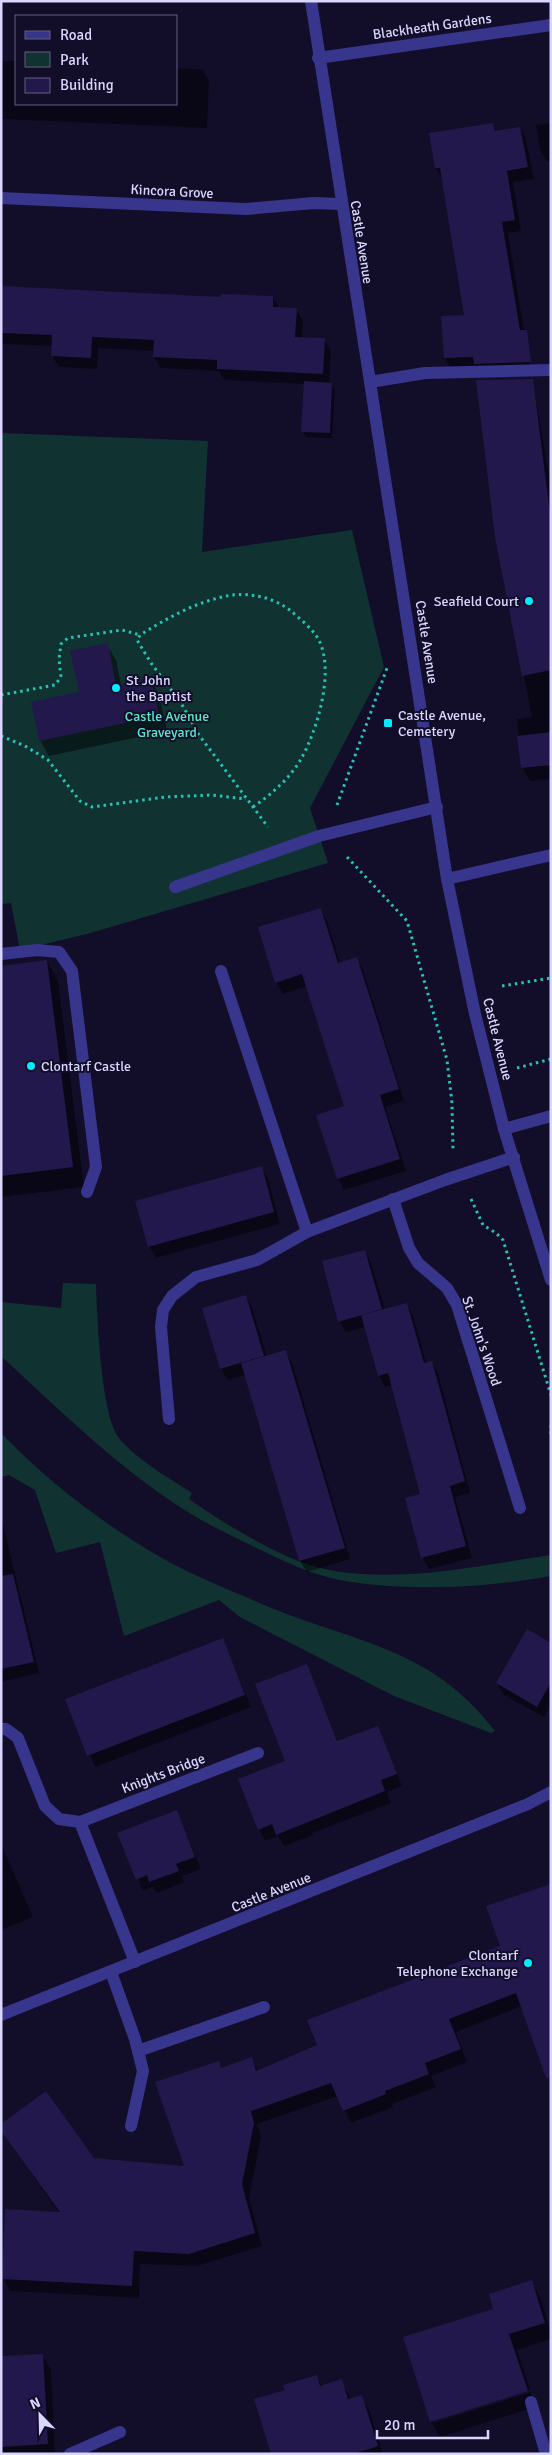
<svg xmlns="http://www.w3.org/2000/svg" width="552" height="2455" font-family="Signika,sans-serif">
  <style>
    .green { fill: #103331 }
    .shadow { fill: #0007 }
    .building { fill: #22184b }
    .lines { fill: none; stroke-linecap: round; stroke-linejoin: round }
    .path { stroke: #26c3b6; stroke-width: 3; stroke-dasharray: 2.5 4; stroke-linecap: butt }
    .minor { stroke: #37358c; stroke-width: 12 }
    .poi-dot { fill: #02ebff; stroke: #120e29; stroke-width: 2 }
    .labels { text-anchor: middle; stroke-width: 4; stroke-linejoin: round; paint-order: stroke }
    .street-label { font-size: 14px; fill: #dad6ff; stroke: #120e29 }
    .poi-label { font-size: 14px; fill: #dad6ff; stroke: #120e29; text-anchor: start }
    .park-label { font-size: 14px; fill: #58e9c2; stroke: #120e29 }
  </style>
  <rect width="100%" height="100%" fill="#120e29"/>
  <g class="green">
    <path d="M1,433l207,8 -6,111 150,-22 32,137 -74,141 18,55 -241,71 -67,16 -9,-47 -10,1z"/>
    <path d="M63,1283l33,1c1,32 5,131 23,154 19,23 49,39 73,55l-3,6c34,24 71,46 109,62 74,29 176,5 253,-6v21c-64,12 -147,16 -211,4 -27,-5 -52,-17 -77,-29 -23,-11 -46,-22 -67,-34 -72,-43 -134,-105 -195,-161v-54l60,6z"/>
    <path d="M1,1433c47,49 102,91 161,125 30,17 63,30 93,43 91,41 173,42 240,130l-4,2 -97,-37 -154,-79 -21,-17 -95,36 -24,-94 -44,11 -21,-63 -26,-15 -8,2z"/>
  </g>
  <g class="shadow">
    <path d="M1,61h15v43h160v-36l27,2 6,11 -2,47 -206,-9z"/>
    <path d="M551,123v38h-4l-7,-11 -4,-25z"/>
    <path d="M493,124l4,8 23,-4 6,11 8,40 -21,3 8,49 -13,2 23,141 -80,-5 -6,-11 20,-42 -22,-136 -7,-12z"/>
    <path d="M1,289l221,10 51,-2 6,11 17,1 7,12 -1,17 22,2 7,11 -2,33 6,6 -3,48 -26,-1 -4,-6 3,-47 -81,-4 -5,-9 -58,-3 -7,-11 1,-6 -57,-3 -1,21 -38,-2 -7,-11 1,-10 -52,-2z"/>
    <path d="M527,380l8,14 16,93v292l-21,2 -8,-14 -5,-48 15,-2 -36,-181z"/>
    <path d="M107,645l9,15 5,25 29,-6 9,15 8,37 -118,25 -9,-16 41,-47z"/>
    <path d="M321,909l6,12 13,42 17,-5 6,12 41,131 -19,6 21,64 -62,19 -6,-12 7,-71 -38,-121 -24,8 -7,-12z"/>
    <path d="M47,961l11,20 26,206 -83,10v-230z"/>
    <path d="M261,1167l7,12 12,45 -124,34 -7,-12z"/>
    <path d="M365,1251l6,12 14,47 22,-6 6,12 13,47 6,-1 6,12 32,119 -15,4 17,61 -43,11 -6,-11 -2,-63 -29,-110 -7,2 -6,-12 -14,-48 -19,5 -7,-11z"/>
    <path d="M246,1296l6,12 15,49 18,-6 7,12 58,196 -43,13 -7,-11 -55,-186 -17,5 -7,-11z"/>
    <path d="M1,1516l38,157 -38,9z"/>
    <path d="M222,1639l29,68 -156,60 -28,-68z"/>
    <path d="M551,1659v46l-7,12 -40,-22 -7,-12z"/>
    <path d="M306,1665l32,77 39,-15 25,59 -15,6 4,11 -79,30 1,2 -29,11 -6,-10 -13,5 -6,-12 27,-67z"/>
    <path d="M177,1812l24,57 -19,7 2,6 -27,11 -4,-6 -10,4 -24,-57z"/>
    <path d="M1,1844l32,73 -32,13z"/>
    <path d="M502,1946l20,60 -66,26 11,30 -36,14 5,11 -44,17 1,3 -42,16 -13,-27 -81,28 4,13 -12,61 13,48 -65,20 -57,-2 -1,34 -129,-7 -7,-13 57,-64 -59,-84 92,30 93,8 32,-106 4,7 29,-10 7,12 60,-25z"/>
    <path d="M531,2282l9,15 11,34v8l-34,11 13,39 -97,31v3l98,-31 4,15 -95,30 -9,-15 64,-112z"/>
    <path d="M42,2355l9,15 4,84h-54v-96z"/>
    <path d="M316,2377l6,9 19,-5 10,18 10,-3 9,16 13,42h-111l14,-63z"/>
  </g>
  <g class="building">
    <path d="M493,123l2,8 25,-4 8,40 -21,4 8,49 -13,2 18,108h7l4,32 -57,2 -1,-7 -29,1 -3,-42 23,-1 -24,-147h-5l-6,-35z"/>
    <path d="M1,286l219,11 1,-3 52,2v11l24,1 -2,29 30,1 -2,36 -106,-5v-9l-64,-3 1,-17 -62,-3 -1,21 -40,-2 1,-21 -51,-2z"/>
    <path d="M533,379l18,142v149l-29,6 -27,-139 -19,-157z"/>
    <path d="M304,381l28,2 -2,50 -29,-1z"/>
    <path d="M108,643l8,42 35,-8 8,39 -120,25 -8,-39 48,-10 -9,-41z"/>
    <path d="M551,732v33l-30,3 -4,-32z"/>
    <path d="M321,908l17,55 19,-6 42,132 -19,6 20,64 -63,20 -21,-64 28,-9 -17,-53 -25,-79 -27,9 -17,-56z"/>
    <path d="M47,960l26,207 -72,9v-210z"/>
    <path d="M262,1166l12,46 -126,35 -13,-46z"/>
    <path d="M365,1250l17,59 -44,13 -16,-61z"/>
    <path d="M246,1295l18,61 -44,13 -18,-61z"/>
    <path d="M407,1303l17,60 8,-2 33,120 -15,5 16,60 -45,12 -16,-60 15,-4 -32,-121 -10,3 -17,-61z"/>
    <path d="M286,1350l59,198 -46,13 -58,-198z"/>
    <path d="M13,1574l21,88 -33,7v-93z"/>
    <path d="M527,1629l24,14v39l-14,25 -41,-24z"/>
    <path d="M223,1638l22,57 -158,61 -22,-57z"/>
    <path d="M307,1664l30,77 41,-15 19,48 -16,6 4,11 -109,44 -4,-11 -14,6 -20,-51 47,-18 -30,-77z"/>
    <path d="M177,1810l18,47 -19,7 3,7 -30,11 -2,-7 -11,5 -19,-47z"/>
    <path d="M551,1884v193l-5,1 -30,-85 -67,26 12,30 -36,14 4,11 -44,17 1,3 -43,17 -12,-28 -80,28 3,12 -12,61 13,49 -66,21 -55,-3 -2,35 -130,-7 3,-70 55,3 -59,-81v-7l45,-33 48,67 90,8 -29,-84 64,-21 2,7 31,-11 4,14 61,-26 -10,-25 193,-74 -14,-40z"/>
    <path d="M532,2280l13,43 -36,11 19,57 -98,31 -27,-85 90,-28 -4,-15z"/>
    <path d="M43,2354l5,90 -47,3v-91z"/>
    <path d="M317,2375l3,11 22,-7 6,20 14,-4 16,51 -25,8h-82l-17,-55 31,-9 -2,-5z"/>
  </g>
  <g class="lines">
    <g class="path">
      <path d="M1,695l54,-10 6,-8 -2,-18 2,-15 7,-6 54,-8 18,5"/>
      <path d="M1,736l24,10 23,14 32,41 12,6 73,-10 47,-2 34,4"/>
      <path d="M337,805l50,-137"/>
      <path d="M253,807c19,-13 37,-29 48,-48 16,-28 32,-83 20,-114 -5,-14 -20,-25 -30,-34 -19,-15 -46,-20 -69,-14 -30,7 -56,22 -82,38l-3,5 14,23 30,40 18,32 69,92"/>
      <path d="M347,857l60,64 40,139 5,43 1,48"/>
      <path d="M502,986l49,-8"/>
      <path d="M517,1068l34,-9"/>
      <path d="M471,1199l12,26 13,8 7,7 48,155"/>
      <path d="M551,1425v13"/>
    </g>
    <g class="minor">
      <path d="M311,1l136,878 28,135 29,115 47,151"/>
      <path d="M318,58l233,-33"/>
      <path d="M1,198l245,11 68,-6 27,1"/>
      <path d="M370,382l55,-9 126,-3"/>
      <path d="M447,879l104,-24"/>
      <path d="M175,887l144,-51 118,-29"/>
      <path d="M1,954l36,-4 22,2 13,19 24,196 -9,25"/>
      <path d="M221,971l86,261"/>
      <path d="M504,1129l47,-13"/>
      <path d="M393,1199l16,49 9,15 29,25 10,17 63,203"/>
      <path d="M169,1419l-8,-92 2,-17 9,-14 24,-19 61,-17 50,-28 138,-52 69,-23"/>
      <path d="M1,1729h5l12,9 27,68 14,13 21,3"/>
      <path d="M135,1962l-55,-140 178,-69"/>
      <path d="M111,1972l24,67 8,32 -12,55"/>
      <path d="M1,2015l527,-211 23,-12"/>
      <path d="M138,2051l126,-44"/>
      <path d="M531,2402l15,52"/>
      <path d="M70,2454l50,-22"/>
    </g>
  </g>
  <g class="poi-dot">
    <circle cx="529" cy="601" r="5"/>
    <circle cx="116" cy="688" r="5"/>
    <rect x="383" y="718" width="10" height="10" rx="2.5"/>
    <circle cx="31" cy="1066" r="5"/>
    <circle cx="528" cy="1963" r="5"/>
  </g>
  <g class="labels">
    <g class="street-label">
      <text transform="translate(432 26) rotate(-8)" y="5">Blackheath Gardens</text>
      <text transform="translate(172 191) rotate(3)" y="5">Kincora Grove</text>
      <text transform="translate(362 242) rotate(81)" y="5">Castle Avenue</text>
      <text transform="translate(427 642) rotate(81)" y="5">Castle Avenue</text>
      <text transform="translate(498 1039) rotate(76)" y="5">Castle Avenue</text>
      <text transform="translate(482 1341) rotate(71)" y="5">St. John's Wood</text>
      <text transform="translate(163 1773) rotate(-21)" y="5">Knights Bridge</text>
      <text transform="translate(271 1892) rotate(-22)" y="5">Castle Avenue</text>
    </g>
    <g class="poi-label">
      <text x="519" y="606" text-anchor="end">Seafield Court</text>
      <text x="126" y="685">St John<tspan x="126" dy="16">the Baptist</tspan></text>
      <text x="398" y="720">Castle Avenue,<tspan x="398" dy="16">Cemetery</tspan></text>
      <text x="41" y="1071">Clontarf Castle</text>
      <text x="518" y="1960" text-anchor="end">Clontarf<tspan x="518" dy="16">Telephone Exchange</tspan></text>
    </g>
    <g class="park-label">
      <text x="167" y="721">Castle Avenue<tspan x="167" dy="16">Graveyard</tspan></text>
    </g>
  </g>
  <rect width="552" height="2455" fill="none" stroke="#dad6ff" stroke-width="5"/>
  <rect x="15" y="15" width="162" height="90" fill="#120e29" stroke="#625e7f"/>
  <rect x="25" y="31" width="25" height="8" fill="#37358c" stroke="#625e7f"/>
  <text x="60" y="40" font-size="15" fill="#dad6ff">Road</text>
  <rect x="25" y="52" width="25" height="15" fill="#103331" stroke="#625e7f"/>
  <text x="60" y="65" font-size="15" fill="#dad6ff">Park</text>
  <rect x="25" y="78" width="25" height="15" fill="#22184b" stroke="#625e7f"/>
  <text x="60" y="90" font-size="15" fill="#dad6ff">Building</text>
  <g transform="translate(40 2415) rotate(337)" stroke="#120e29" stroke-width="4" paint-order="stroke">
  <path d="M0-4L9 19L0 12L-9 19Z" fill="#dad6ff"/>
  <text y="-8" font-size="14" font-weight="bold" text-anchor="middle" fill="#dad6ff">N</text>
  </g>
  <path d="M377 2430v8h111v-8" fill="none" stroke="#dad6ff" stroke-width="2.5"/>
  <text x="384" y="2430" font-size="15" fill="#dad6ff" stroke="#120e29" stroke-width="4" paint-order="stroke">20 m</text>
</svg>
